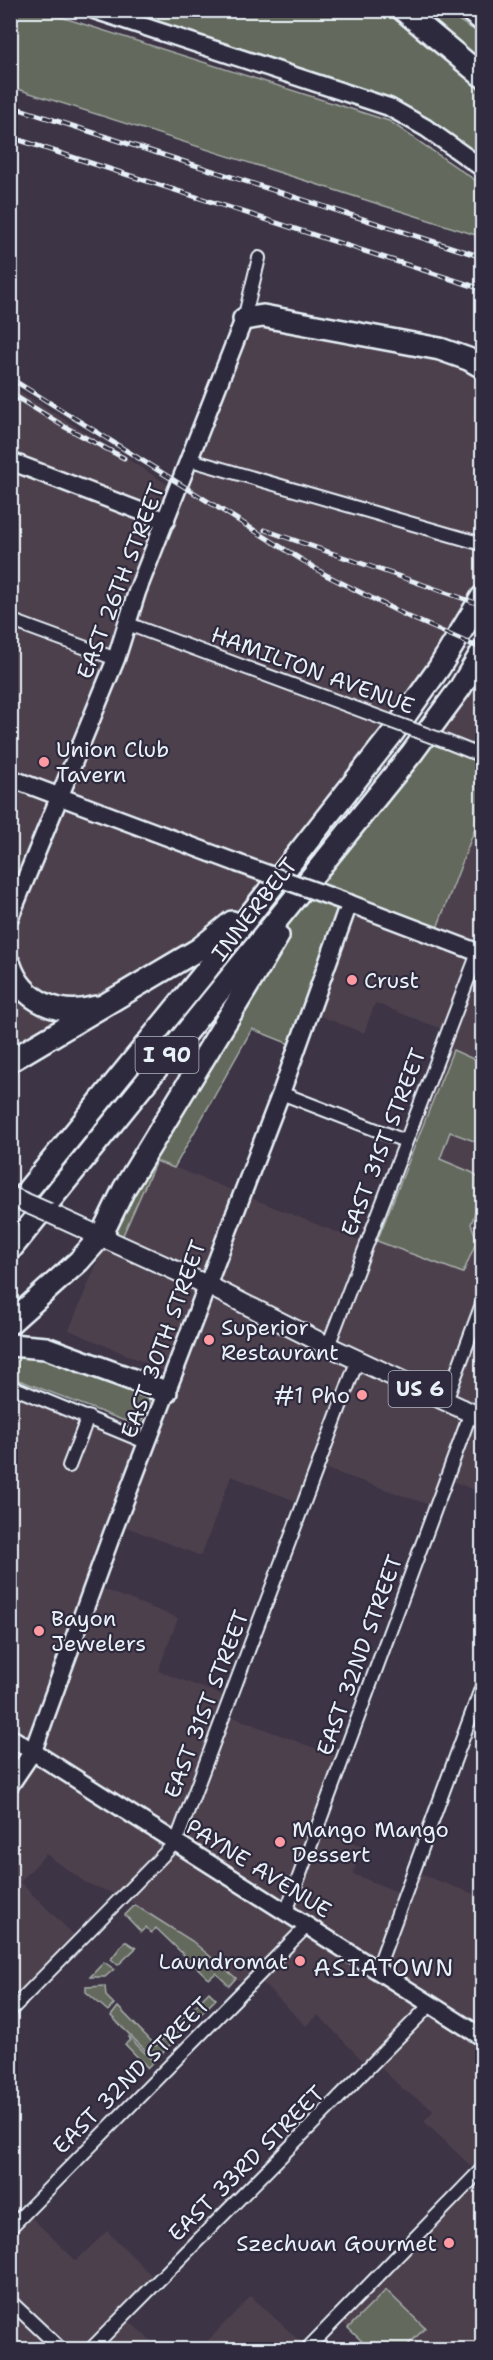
<svg xmlns="http://www.w3.org/2000/svg" width="493" height="2360" font-family="'Shantell Sans',sans-serif">
  <style>
    .built { fill: #4e404e }
    .green { fill: #64695c; stroke: #a6adaa; stroke-width: 1.5 }
    .lines { fill: none; stroke-linecap: round; stroke-linejoin: round }
    .street-casing { stroke: #e8f1f8; stroke-width: 16 }
    .secondary-casing { stroke: #e8f1f8; stroke-width: 21 }
    .primary-casing { stroke: #e8f1f8; stroke-width: 22 }
    .highway-casing { stroke: #e8f1f8; stroke-width: 26 }
    .street { stroke: #2f2a3d; stroke-width: 12 }
    .secondary { stroke: #2f2a3d; stroke-width: 16 }
    .primary { stroke: #2f2a3d; stroke-width: 18 }
    .highway { stroke: #2f2a3d; stroke-width: 21 }
    .rail-casing { stroke: #e8f1f8; stroke-width: 5 }
    .rail { stroke: #2f2a3d; stroke-width: 3; stroke-dasharray: 9; stroke-linecap: butt }
    .street-bridge-casing { stroke: #e8f1f8; stroke-width: 16; stroke-linecap: butt }
    .secondary-bridge-casing { stroke: #e8f1f8; stroke-width: 21; stroke-linecap: butt }
    .primary-bridge-casing { stroke: #e8f1f8; stroke-width: 22; stroke-linecap: butt }
    .street-bridge { stroke: #2f2a3d; stroke-width: 12 }
    .secondary-bridge { stroke: #2f2a3d; stroke-width: 16 }
    .primary-bridge { stroke: #2f2a3d; stroke-width: 18 }
    .poi-dot { fill: #ff9aa2; stroke: #2f2a3d; stroke-width: 2 }
    .labels { text-anchor: middle; stroke-width: 4.5; stroke-linejoin: round; paint-order: stroke }
    .shield { fill: #2f2a3d; stroke: #b0b5c0; stroke-width: 1.5 }
    .shield-label { font-size: 21px; font-weight: bold; fill: #e8f1f8 }
    .street-label { font-size: 22px; fill: #e8f1f8; stroke: #2f2a3d }
    .poi-label { font-size: 22px; fill: #e8f1f8; stroke: #2f2a3d; text-anchor: start }
    .neighbourhood-label { font-size: 24px; letter-spacing: 1.5px; fill: #e8f1f8; stroke: #2f2a3d }
  </style>
  <rect width="100%" height="100%" fill="#3d3445"/>
  <filter id="ink" filterUnits="userSpaceOnUse"><feTurbulence type="fractalNoise" baseFrequency=".0167" numOctaves="2"/><feDisplacementMap in="SourceGraphic" scale="12" xChannelSelector="R" yChannelSelector="G"/><feConvolveMatrix kernelMatrix="1 2 1 2 8 2 1 2 1" color-interpolation-filters="sRGB"/></filter>
  <g filter="url(#ink)">
    <g class="built">
      <path d="M244,319l238,49v229l-43,71 -203,249 -226,144v-676l168,106z"/>
      <path d="M482,652v104l-56,-22z"/>
      <path d="M482,810v683l-35,-14 -11,28 -118,-41 -14,38 -73,-28 -30,80 -85,-33 -23,62 85,33 -20,53 72,27 -5,16 118,45 -26,69 45,18 -9,28 52,21 9,-23 68,25v452h-112l-33,-32 141,-144 -54,-52 10,-11 -30,-20 -28,-27 -6,5 -52,-53 -12,11 -49,-49 -10,10 -55,-46 -69,-44 -37,-14 -40,-29 -26,28 60,59 -69,70v-625l137,57 24,-69 -103,-44 38,-91 12,5 37,-84 210,84 81,-213 -72,-28 -11,30 -54,-21 39,-109 85,33z"/>
      <path d="M26,2212l50,49 31,-30 51,51 -32,36 33,31 -148,1v-122z"/>
      <path d="M251,2296l56,52 -108,2z"/>
    </g>
    <g class="green">
      <path d="M11,10l31,1 347,110 93,64v52l-471,-150z"/>
      <path d="M117,11h271l94,78v71l-56,-40z"/>
      <path d="M414,11h30l38,24v31z"/>
      <path d="M426,734l56,22v54l-48,126 -85,-32 -52,143 -45,-18 -78,139 -18,-7 -37,83 -18,-8 179,-303z"/>
      <path d="M453,1050l29,13v81l-32,-12 -10,27 33,14 9,9v10l-11,32 6,16 -14,33 -86,-32z"/>
      <path d="M10,1354l34,2 100,34 6,12 -9,21h-11l-119,-46z"/>
      <path d="M135,1905l57,36 44,37 -7,8 -13,-13 -7,6 -53,-51 -5,5 -5,-6 -5,5 -16,-17z"/>
      <path d="M125,1941l11,7 -18,17 -7,-6z"/>
      <path d="M104,1962l10,7 -9,8h-15z"/>
      <path d="M105,1986l1,10 8,8 -6,7 -22,-19v-5z"/>
      <path d="M209,1992l7,7 -61,61 -44,-44 7,-9 38,39z"/>
      <path d="M129,2037l25,25 -6,6 -23,-24 4,-3z"/>
      <path d="M386,2290l39,38 -21,21h-34l-22,-21z"/>
    </g>
    <g class="lines">
      <g class="street-casing">
        <g id="street">
          <path d="M244,319l15,-61"/>
          <path d="M191,460l291,84"/>
          <path d="M10,620l106,39"/>
          <path d="M128,624l251,93"/>
          <path d="M447,742l35,14"/>
          <path d="M281,1093l124,48"/>
          <path d="M328,1346l150,-393"/>
          <path d="M10,1386l138,57"/>
          <path d="M446,1401l36,-97"/>
          <path d="M69,1466l19,-49"/>
          <path d="M286,1912l185,-500"/>
          <path d="M377,1970l105,-284"/>
          <path d="M10,2011l166,-169 182,-483"/>
          <path d="M10,2228l297,-302"/>
          <path d="M10,2301l52,49"/>
          <path d="M90,2350l341,-346"/>
          <path d="M306,2350l176,-181"/>
        </g>
      </g>
      <g class="secondary-casing">
        <g id="secondary">
          <path d="M94,10l295,97 37,21 56,40"/>
          <path d="M10,461l156,60"/>
          <path d="M10,778l227,85"/>
          <path d="M343,901l139,53"/>
          <path d="M10,917l106,-258 21,-67 107,-273"/>
          <path d="M10,1737l472,300"/>
          <path d="M10,1785l23,-34 79,-217 169,-441 68,-190"/>
        </g>
      </g>
      <g class="primary-casing">
        <path id="primary" d="M49,1213l158,72 121,61 154,72"/>
      </g>
      <g class="highway-casing">
        <g id="highway">
          <path d="M403,10l79,66"/>
          <path d="M469,10l13,10"/>
          <path d="M244,319l19,-3 177,33 28,10 14,8"/>
          <path d="M10,965c12,36 50,53 86,42"/>
          <path d="M10,1061l189,-112 33,-27"/>
          <path d="M10,1212l191,-235 191,-243 47,-66 43,-71"/>
          <path d="M10,1250l402,-497 48,-65 22,-36"/>
          <path d="M10,1323l69,-62 22,-25 23,-47 154,-253"/>
          <path d="M10,1345l36,3 120,44"/>
        </g>
      </g>
      <use href="#street" class="street"/>
      <use href="#secondary" class="secondary"/>
      <use href="#primary" class="primary"/>
      <use href="#highway" class="highway"/>
      <g class="rail-casing">
        <g id="rail">
          <path d="M10,106l472,151"/>
          <path d="M10,137l472,152"/>
          <path d="M10,378l316,197 81,41 75,33"/>
          <path d="M10,393l55,34 59,31"/>
          <path d="M265,530l217,75"/>
        </g>
      </g>
      <use href="#rail" class="rail"/>
      <g class="street-bridge-casing">
        <path id="street-bridge" d="M379,717l68,25"/>
      </g>
      <g class="secondary-bridge-casing">
        <path id="secondary-bridge" d="M237,863l106,38"/>
      </g>
      <g class="primary-bridge-casing">
        <path id="primary-bridge" d="M10,1196l39,17"/>
      </g>
      <use href="#street-bridge" class="street-bridge"/>
      <use href="#secondary-bridge" class="secondary-bridge"/>
      <use href="#primary-bridge" class="primary-bridge"/>
    </g>
  </g>
  <g class="poi-dot">
    <circle cx="44" cy="762" r="6"/>
    <circle cx="352" cy="980" r="6"/>
    <circle cx="209" cy="1340" r="6"/>
    <circle cx="362" cy="1395" r="6"/>
    <circle cx="39" cy="1631" r="6"/>
    <circle cx="280" cy="1842" r="6"/>
    <circle cx="300" cy="1961" r="6"/>
    <circle cx="449" cy="2243" r="6"/>
  </g>
  <g class="labels">
    <g class="shield">
      <rect x="135.5" y="1037" width="63" height="36" rx="4.5"/>
      <rect x="388.5" y="1371" width="63" height="36" rx="4.5"/>
    </g>
    <g class="shield-label">
      <text x="167" y="1062">I 90</text>
      <text x="420" y="1396">US 6</text>
    </g>
    <g class="street-label">
      <text transform="translate(120 581) rotate(-69)" y="8">EAST 26TH STREET</text>
      <text transform="translate(313 670) rotate(20)" y="8">HAMILTON AVENUE</text>
      <text transform="translate(254 909) rotate(-52)" y="8">INNERBELT</text>
      <text transform="translate(383 1142) rotate(-69)" y="8">EAST 31ST STREET</text>
      <text transform="translate(163 1339) rotate(-70)" y="8">EAST 30TH STREET</text>
      <text transform="translate(359 1655) rotate(-70)" y="8">EAST 32ND STREET</text>
      <text transform="translate(206 1704) rotate(-69)" y="8">EAST 31ST STREET</text>
      <text transform="translate(259 1868) rotate(32)" y="8">PAYNE AVENUE</text>
      <text transform="translate(131 2075) rotate(-45)" y="8">EAST 32ND STREET</text>
      <text transform="translate(246 2163) rotate(-45)" y="8">EAST 33RD STREET</text>
    </g>
    <g class="poi-label">
      <text x="56" y="757">Union Club<tspan x="56" dy="25">Tavern</tspan></text>
      <text x="364" y="988">Crust</text>
      <text x="221" y="1335">Superior<tspan x="221" dy="25">Restaurant</tspan></text>
      <text x="350" y="1403" text-anchor="end">#1 Pho</text>
      <text x="51" y="1626">Bayon<tspan x="51" dy="25">Jewelers</tspan></text>
      <text x="292" y="1837">Mango Mango<tspan x="292" dy="25">Dessert</tspan></text>
      <text x="288" y="1969" text-anchor="end">Laundromat</text>
      <text x="437" y="2251" text-anchor="end">Szechuan Gourmet</text>
    </g>
    <g class="neighbourhood-label">
      <text x="384" y="1976">ASIATOWN</text>
    </g>
  </g>
  <rect width="493" height="2360" fill="none" stroke="#2f2a3d" stroke-width="36"/>
  <rect x="18" y="18" width="457" height="2324" fill="none" stroke="#e8f1f8" stroke-width="2" filter="url(#ink)"/>
</svg>
